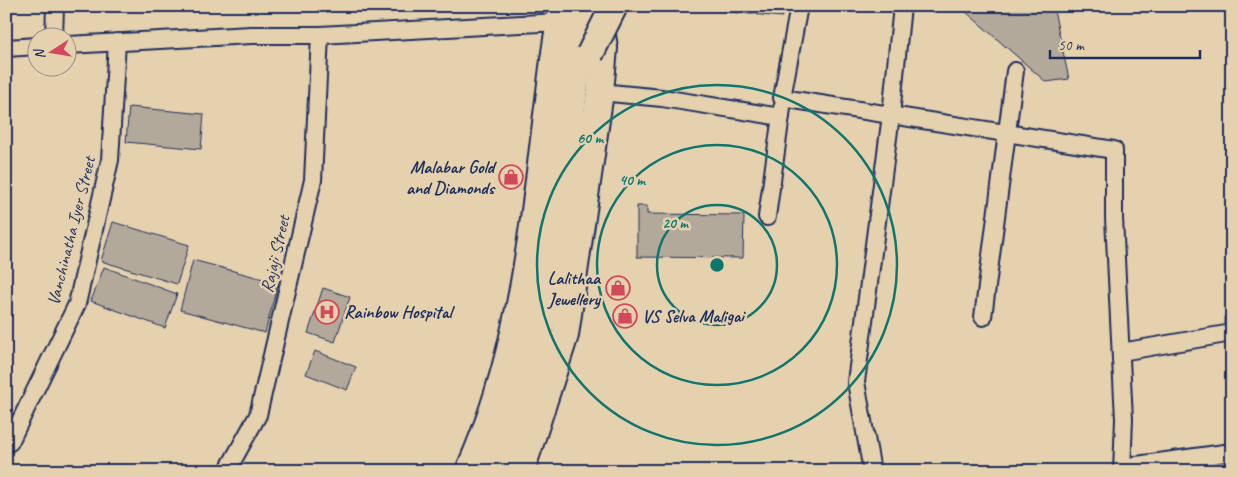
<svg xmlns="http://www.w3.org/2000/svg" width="1238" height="477" font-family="Caveat,sans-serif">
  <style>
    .building { fill: #b3a99b; stroke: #1b2f5e }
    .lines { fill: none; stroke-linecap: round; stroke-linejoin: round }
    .minor-casing { stroke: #1b2f5e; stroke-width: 20 }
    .primary-casing { stroke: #1b2f5e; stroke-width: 30 }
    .minor { stroke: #e6d1af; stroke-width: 16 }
    .primary { stroke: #e6d1af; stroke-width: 26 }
    .primary-bridge-casing { stroke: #1b2f5e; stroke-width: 30; stroke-linecap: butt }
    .primary-bridge { stroke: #e6d1af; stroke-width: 26 }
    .ring { fill: none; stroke: #0f766e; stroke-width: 2.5 }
    .labels { text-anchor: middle; stroke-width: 5; stroke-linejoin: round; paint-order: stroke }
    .poi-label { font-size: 18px; font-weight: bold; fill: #1b2f5e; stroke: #e6d1af; text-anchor: end }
    .street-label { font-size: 18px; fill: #1b2f5e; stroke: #e6d1af }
    .centre { fill: #0f766e; stroke: #e6d1af; stroke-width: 2.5 }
    .ring-label { font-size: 15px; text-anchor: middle; font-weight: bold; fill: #0f766e; stroke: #e6d1af; stroke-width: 5; stroke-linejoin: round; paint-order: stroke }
  </style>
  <rect width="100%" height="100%" fill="#e6d1af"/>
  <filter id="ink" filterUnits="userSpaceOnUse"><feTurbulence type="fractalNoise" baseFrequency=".02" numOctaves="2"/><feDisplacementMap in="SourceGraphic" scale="10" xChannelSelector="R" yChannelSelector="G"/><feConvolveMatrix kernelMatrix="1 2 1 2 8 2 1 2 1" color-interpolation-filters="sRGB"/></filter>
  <g filter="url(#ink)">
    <g class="building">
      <path d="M665,6h118l-1,11z"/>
      <path d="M987,6h66l16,73 -23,3 -81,-71z"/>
      <path d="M129,107l75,7 -3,35 -75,-7z"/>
      <path d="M637,206h10v8l97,1 -1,43 -106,-1z"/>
      <path d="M113,222l76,23 -12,39 -76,-23z"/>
      <path d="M193,260l85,23 -13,50 -85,-23z"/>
      <path d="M104,267l73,27 -12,34 -74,-27z"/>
      <path d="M323,288l27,9 -15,45 -27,-9z"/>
      <path d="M315,351l41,16 -9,23 -41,-16z"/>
    </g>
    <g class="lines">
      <g class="minor-casing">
        <g id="minor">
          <path d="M799,6l-17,92 332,52v68l10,201 -2,52"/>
          <path d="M54,38l1,-32"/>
          <path d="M68,45l183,-10h69l239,-13"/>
          <path d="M6,48l32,-2"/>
          <path d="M600,92l62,6 119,19"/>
          <path d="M767,217l15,-109"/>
          <path d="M983,317l32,-246"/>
          <path d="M1121,352l111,-19"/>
          <path d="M6,444l4,-2 67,-138 33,-144 7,-118"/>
          <path d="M1122,467l110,-15"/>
          <path d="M227,471l31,-56 55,-235 7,-145"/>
          <path d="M872,471l-16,-89 35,-267 11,-109"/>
        </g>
      </g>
      <g class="primary-casing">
        <g id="primary">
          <path d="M469,471c51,-113 63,-234 78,-356 5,-36 8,-73 16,-109"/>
          <path d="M496,471l30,-90 13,-49 9,-44 33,-251 6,-31"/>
          <path d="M521,471l44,-136 35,-243 4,-44 -4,-26"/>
        </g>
      </g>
      <use href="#minor" class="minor"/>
      <use href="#primary" class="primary"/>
      <g class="primary-bridge-casing">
        <path id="primary-bridge" d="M590,54l24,-48"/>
      </g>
      <use href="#primary-bridge" class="primary-bridge"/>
    </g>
  </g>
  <g class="ring">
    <circle cx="717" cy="265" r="60"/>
    <circle cx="717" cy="265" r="120"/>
    <circle cx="717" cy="265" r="180"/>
  </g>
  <defs>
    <g id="shop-ring" transform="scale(1.25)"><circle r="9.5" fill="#e6d1af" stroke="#d1495b" stroke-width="1.5"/><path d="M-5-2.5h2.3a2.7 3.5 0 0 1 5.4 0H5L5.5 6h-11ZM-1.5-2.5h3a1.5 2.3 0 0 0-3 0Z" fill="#d1495b"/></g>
    <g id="hospital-ring" transform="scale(1.25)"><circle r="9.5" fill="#e6d1af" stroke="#d1495b" stroke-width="1.5"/><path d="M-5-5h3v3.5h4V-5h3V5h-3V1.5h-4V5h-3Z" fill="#d1495b"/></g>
  </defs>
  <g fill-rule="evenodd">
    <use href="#shop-ring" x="511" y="177"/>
    <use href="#shop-ring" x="618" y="288"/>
    <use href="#hospital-ring" x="327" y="312"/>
    <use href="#shop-ring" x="625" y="316"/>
  </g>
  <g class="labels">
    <g class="poi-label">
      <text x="494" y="173">Malabar Gold<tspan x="494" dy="21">and Diamonds</tspan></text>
      <text x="600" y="284">Lalithaa<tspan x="600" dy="21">Jewellery</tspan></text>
      <text x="344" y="318" text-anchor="start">Rainbow Hospital</text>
      <text x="642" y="322" text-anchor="start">VS Selva Maligai</text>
    </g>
    <g class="street-label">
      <text transform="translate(71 231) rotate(-76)" y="6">Vanchinatha Iyer Street</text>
      <text transform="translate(275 254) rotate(-77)" y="6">Rajaji Street</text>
    </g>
  </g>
  <circle cx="717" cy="265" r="8" class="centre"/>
  <g class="ring-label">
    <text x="590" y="143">60 m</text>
    <text x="632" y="185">40 m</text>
    <text x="675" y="228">20 m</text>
  </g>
  <rect width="1238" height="477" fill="none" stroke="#e6d1af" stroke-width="25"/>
  <rect x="12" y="12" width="1213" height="452" fill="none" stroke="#1b2f5e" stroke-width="2" filter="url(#ink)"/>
  <g transform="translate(52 52) rotate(258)"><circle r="24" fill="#e6d1af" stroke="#95908f"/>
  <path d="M0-4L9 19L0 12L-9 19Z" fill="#d1495b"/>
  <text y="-8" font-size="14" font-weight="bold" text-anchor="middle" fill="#1b2f5e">N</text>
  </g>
  <path d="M1050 50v8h150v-8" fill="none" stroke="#1b2f5e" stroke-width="2.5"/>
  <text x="1058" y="50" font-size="15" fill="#1b2f5e" stroke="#e6d1af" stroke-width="4" paint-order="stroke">50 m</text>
</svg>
